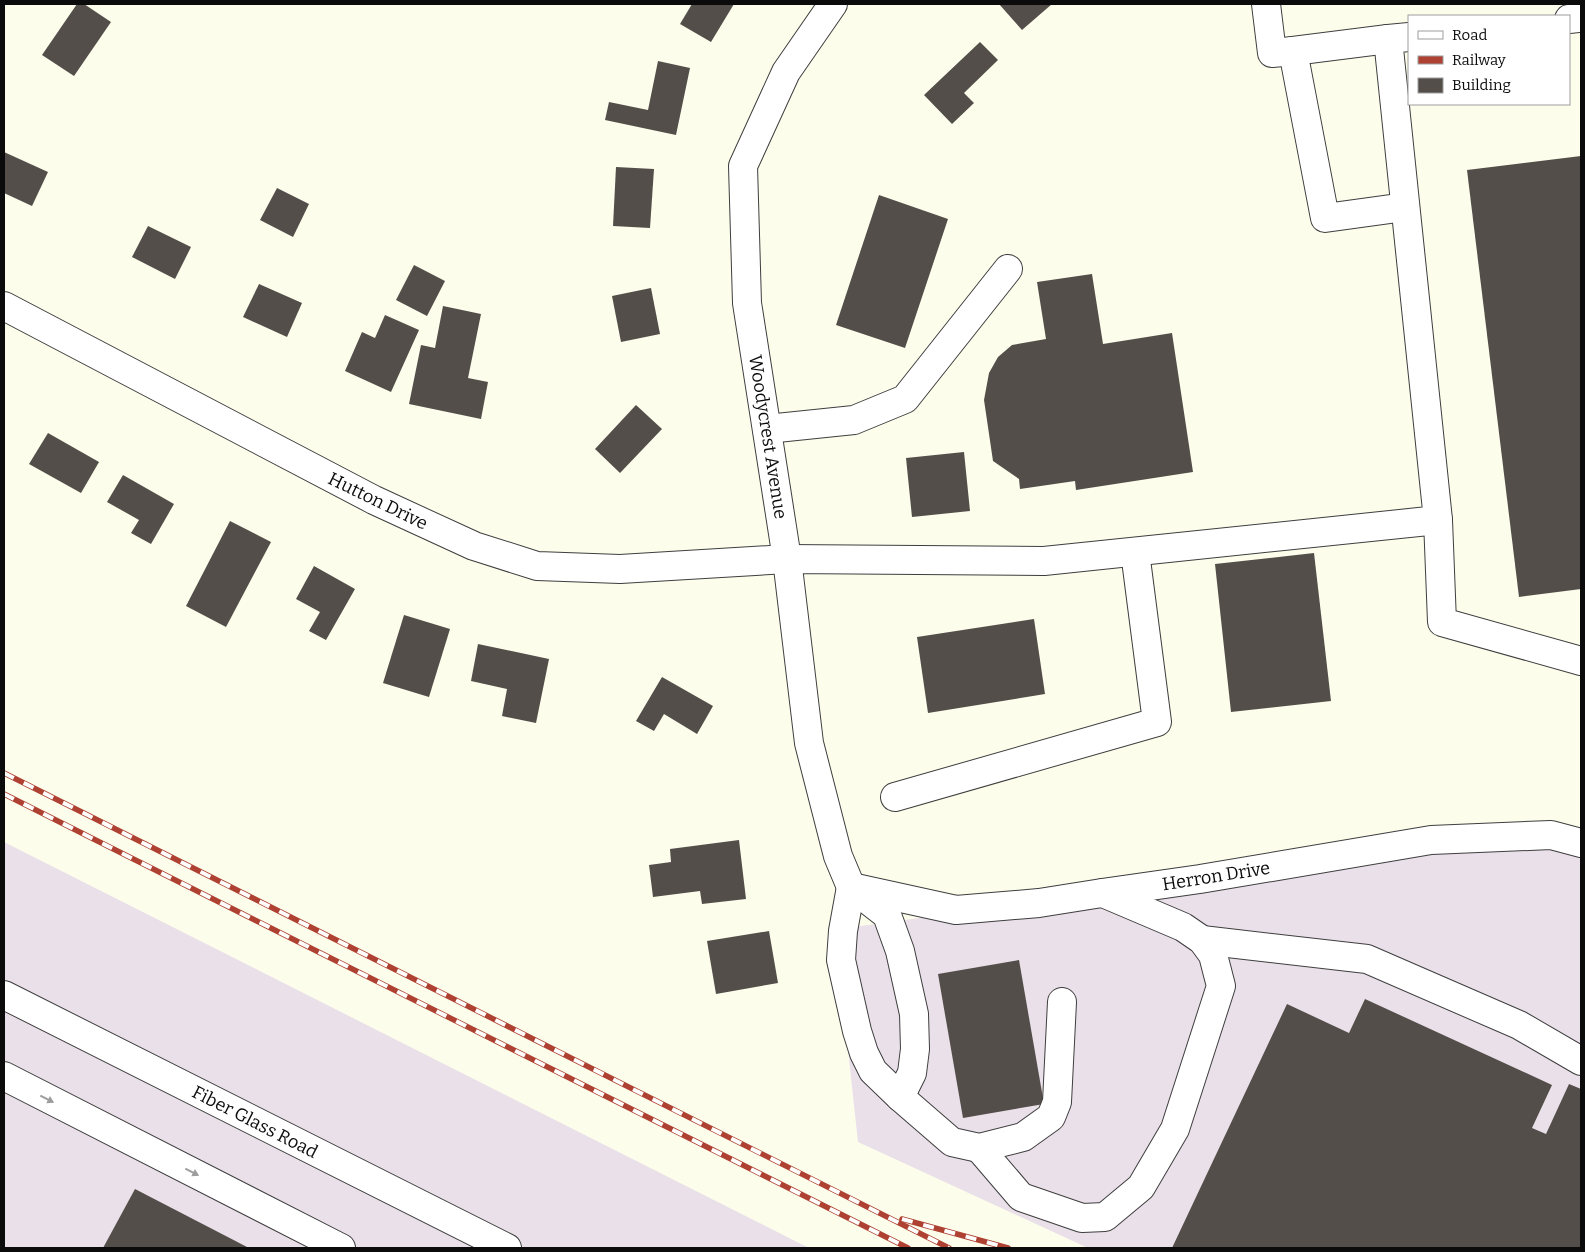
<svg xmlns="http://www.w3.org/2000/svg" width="1585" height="1252" font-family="Bitter,serif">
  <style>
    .industrial { fill: #eae0e9 }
    .building { fill: #534e49 }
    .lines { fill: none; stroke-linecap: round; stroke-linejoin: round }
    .minor-casing { stroke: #3e3e3e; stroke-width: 30 }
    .minor { stroke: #fff; stroke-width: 28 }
    .rail-casing { stroke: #ae4131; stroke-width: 5.5 }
    .rail { stroke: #fff; stroke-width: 4; stroke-dasharray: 11; stroke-linecap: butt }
    .oneway { fill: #9d9d9d }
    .labels { text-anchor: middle; stroke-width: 5; stroke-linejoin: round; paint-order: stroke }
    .street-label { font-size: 18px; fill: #0b0b0b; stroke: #fff }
  </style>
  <rect width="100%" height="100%" fill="#fdfdec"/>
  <g class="industrial">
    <path d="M1431,840l150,3v405h-493l-230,-106 -11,-101 -15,-111 270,-37z"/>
    <path d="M4,842l805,406h-805z"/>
  </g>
  <g class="building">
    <path d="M77,4h7l27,18 -37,54 -32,-21z"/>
    <path d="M692,4h42l-23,38 -31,-18z"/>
    <path d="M999,4h53l-30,26z"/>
    <path d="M980,42l18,18 -34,33 10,10 -22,21 -28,-29z"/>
    <path d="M658,61l32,7 -14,67 -71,-15 4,-18 39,8z"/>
    <path d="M4,152l44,20 -16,34 -28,-13z"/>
    <path d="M1581,156v433l-62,8 -52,-427z"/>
    <path d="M616,167l38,2 -4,59 -37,-2z"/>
    <path d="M277,188l32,16 -16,33 -33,-17z"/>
    <path d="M879,195l69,24 -43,129 -69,-23z"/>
    <path d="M148,226l43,21 -16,32 -43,-22z"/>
    <path d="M414,265l31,16 -18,35 -31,-16z"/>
    <path d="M1092,274l11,70 69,-11 21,139 -117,18 -1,-9 -55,8 -1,-10 -26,-18 -9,-61 5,-27 9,-16 14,-12 34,-6 -9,-57z"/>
    <path d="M259,284l43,19 -15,34 -44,-20z"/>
    <path d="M651,288l9,46 -39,8 -9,-46z"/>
    <path d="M443,306l38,8 -13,64 20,4 -7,37 -72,-15 12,-59 14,3z"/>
    <path d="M385,315l34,15 -28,62 -46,-21 17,-39 13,6z"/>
    <path d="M636,405l26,24 -42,44 -25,-24z"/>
    <path d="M48,433l51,29 -18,31 -52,-29z"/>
    <path d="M964,452l6,59 -58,6 -6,-59z"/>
    <path d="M123,475l51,29 -23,40 -20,-11 8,-13 -32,-18z"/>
    <path d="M230,521l41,21 -45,85 -40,-21z"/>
    <path d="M1314,553l17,148 -100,11 -16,-148z"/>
    <path d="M314,566l41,23 -29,51 -17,-9 11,-19 -24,-13z"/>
    <path d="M404,615l46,14 -21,68 -46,-14z"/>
    <path d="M1034,619l11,75 -117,19 -11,-76z"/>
    <path d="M478,644l71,15 -13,64 -34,-7 5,-27 -36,-8z"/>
    <path d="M662,677l51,29 -16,28 -33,-20 -10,17 -18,-10z"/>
    <path d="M739,840l7,59 -44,5 -2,-13 -47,6 -4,-32 22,-3 -1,-13z"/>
    <path d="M769,931l9,52 -62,11 -9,-53z"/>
    <path d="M1019,960l25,144 -81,14 -25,-144z"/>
    <path d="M1365,999l187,86 -20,43 14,6 23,-50 12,5v159h-409l115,-244 62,29z"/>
    <path d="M135,1189l114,59h-146z"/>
  </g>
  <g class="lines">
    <g class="minor-casing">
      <g id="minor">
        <path d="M833,4l-47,68 -43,94 4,137 40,256 22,184 29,113 13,31"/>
        <path d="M1266,4l6,49 21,-2"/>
        <path d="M1569,19l9,-1"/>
        <path d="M1388,39l-95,12 32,167 80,-11"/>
        <path d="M4,306l370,194 100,46 63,20 83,3 167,-10 257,2 394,-41 -50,-481 21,-2"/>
        <path d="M767,429l87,-9 51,-21 103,-130"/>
        <path d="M1438,520l4,102 139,39"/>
        <path d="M895,797l262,-75 -22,-170"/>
        <path d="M851,887l105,23 83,-7 63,-10 98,-14 231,-39 120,-5 30,8"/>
        <path d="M851,887l36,28 13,36 14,63 1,35 -3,24 -12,24 -27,-26 -9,-18 -7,-22 -16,-71 2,-29z"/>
        <path d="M1202,940l165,19 152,66 62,36"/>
        <path d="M4,995l503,253"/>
        <path d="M4,1076l337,172"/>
        <path d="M900,1097l52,45 27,6 44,-11 28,-20 6,-15 5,-100"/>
        <path d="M979,1148l42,49 61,21 23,-1 36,-30 34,-58 46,-143 -8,-31 -11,-15 -19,-13 -80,-34"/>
      </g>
    </g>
    <use href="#minor" class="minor"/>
    <g class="rail-casing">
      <g id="rail">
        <path d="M4,773l945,475"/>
        <path d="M4,794l904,454"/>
        <path d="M902,1219l106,29"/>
      </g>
    </g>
    <use href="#rail" class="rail"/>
  </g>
  <defs><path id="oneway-solid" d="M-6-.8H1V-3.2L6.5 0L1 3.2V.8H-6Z" transform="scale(1.25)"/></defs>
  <g class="oneway">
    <use href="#oneway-solid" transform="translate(47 1099) rotate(27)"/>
    <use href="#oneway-solid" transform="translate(192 1172) rotate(27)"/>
  </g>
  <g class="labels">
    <g class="street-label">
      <text transform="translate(768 437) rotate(81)" y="6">Woodycrest Avenue</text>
      <text transform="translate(378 501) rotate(26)" y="6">Hutton Drive</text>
      <text transform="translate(1216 876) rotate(-9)" y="6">Herron Drive</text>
      <text transform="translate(255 1122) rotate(27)" y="6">Fiber Glass Road</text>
    </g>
  </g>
  <rect width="1585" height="1252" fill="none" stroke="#0b0b0b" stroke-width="10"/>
  <rect x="1408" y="15" width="162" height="90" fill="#ffffff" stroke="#9d9d9d"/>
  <rect x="1418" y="31" width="25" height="8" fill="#ffffff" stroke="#9d9d9d"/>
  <text x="1452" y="40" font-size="15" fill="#0b0b0b">Road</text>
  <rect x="1418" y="56" width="25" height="8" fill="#ae4131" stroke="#9d9d9d"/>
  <text x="1452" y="65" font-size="15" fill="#0b0b0b">Railway</text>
  <rect x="1418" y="78" width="25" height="15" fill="#534e49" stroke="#9d9d9d"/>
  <text x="1452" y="90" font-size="15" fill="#0b0b0b">Building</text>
</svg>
